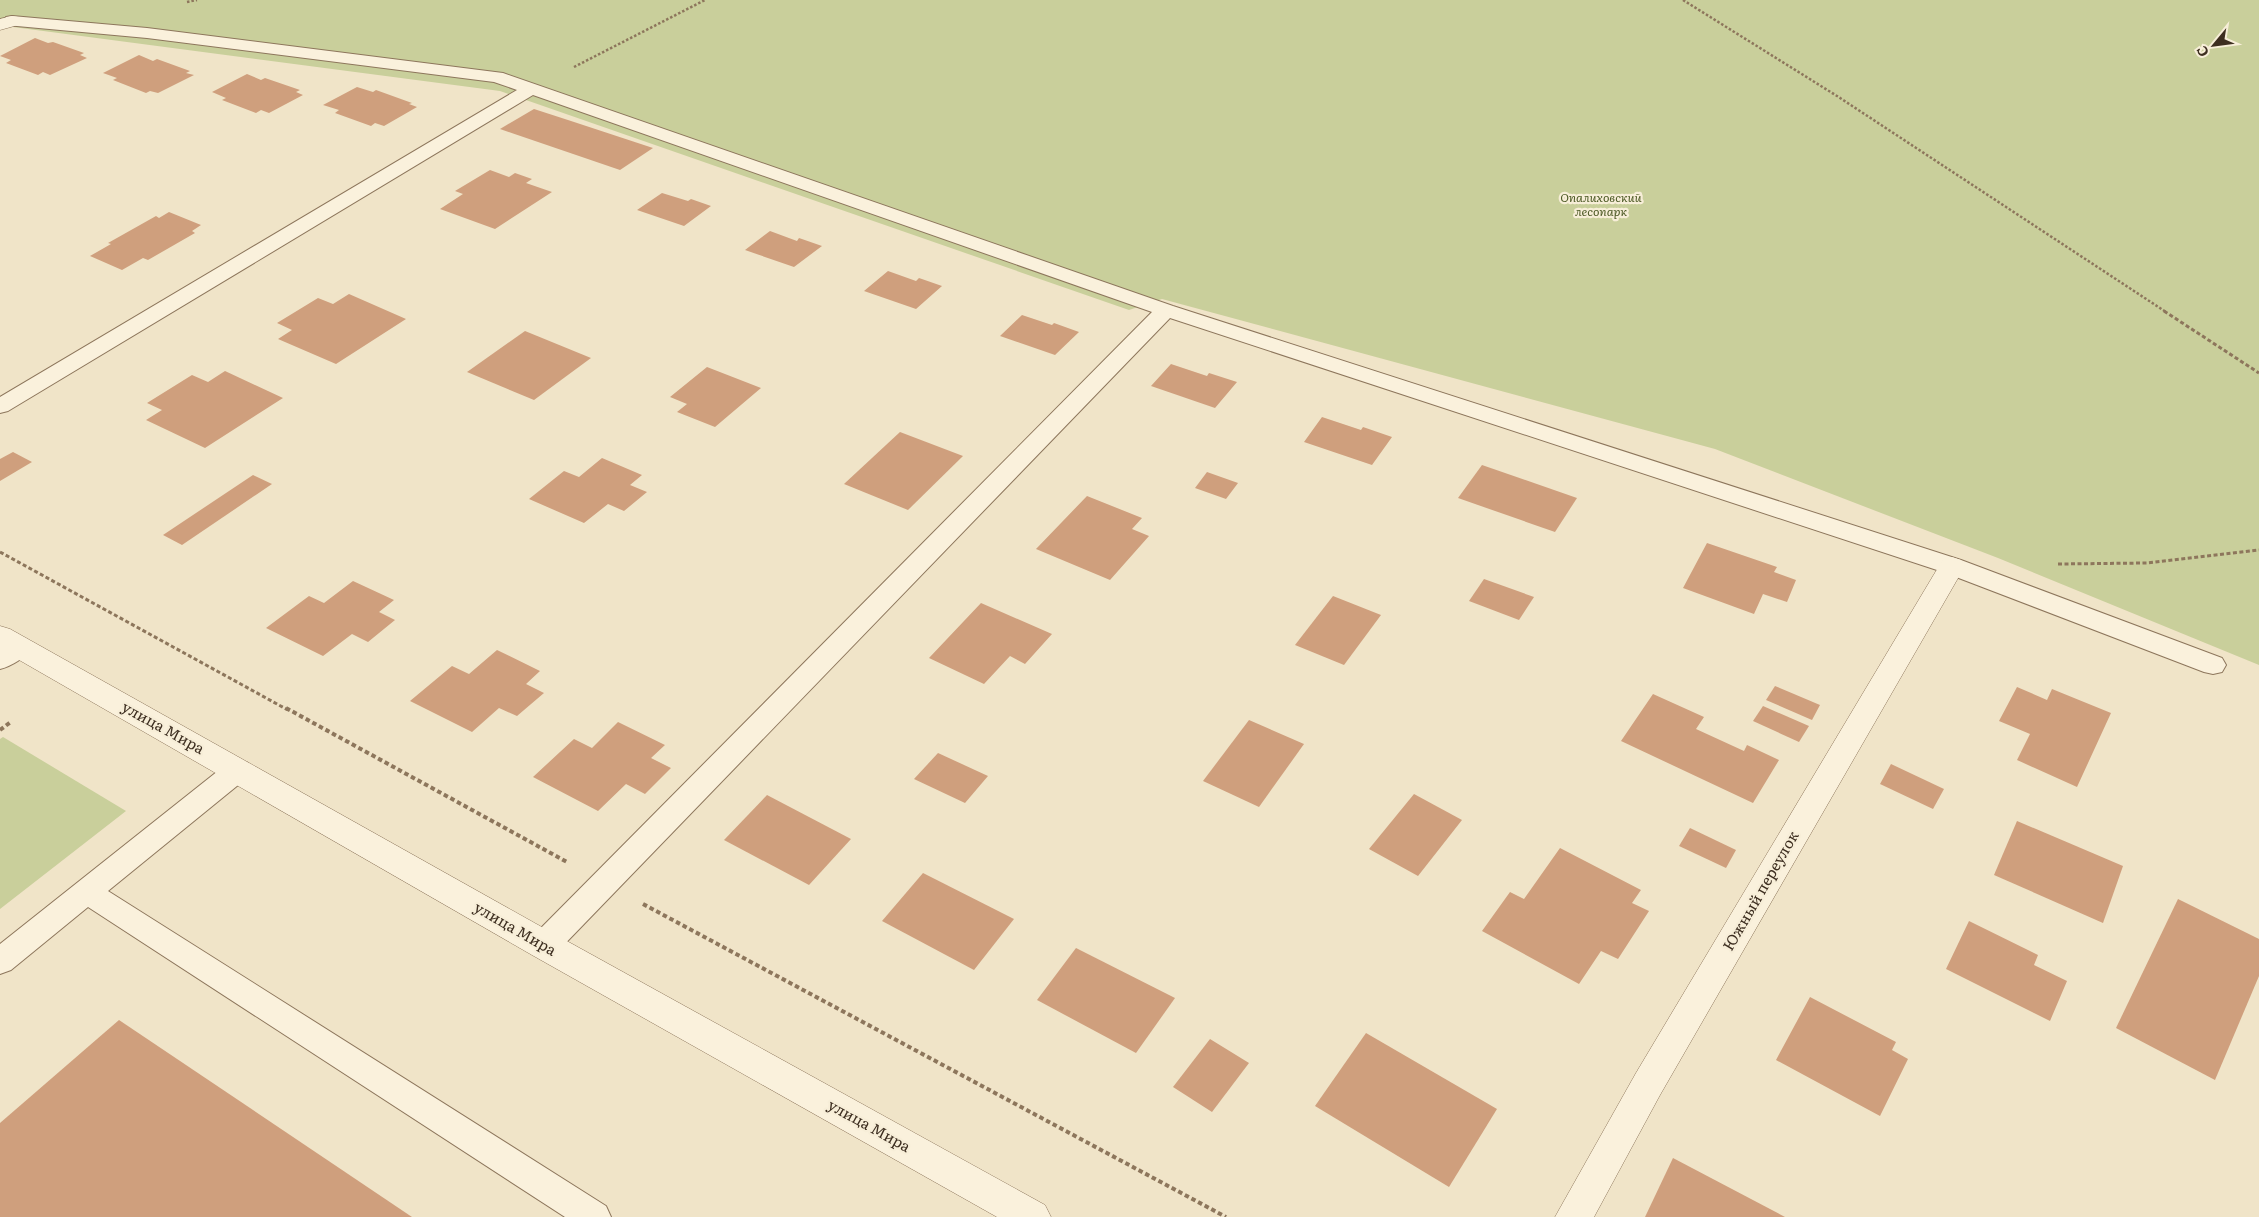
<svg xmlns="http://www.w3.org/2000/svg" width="2259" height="1217" font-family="Literata,serif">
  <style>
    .green { fill: #c9cf9b }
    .building { fill: #cf9f7d }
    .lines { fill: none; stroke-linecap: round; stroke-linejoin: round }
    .service-casing { stroke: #8d765c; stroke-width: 2 }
    .minor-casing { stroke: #8d765c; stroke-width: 1 }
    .tertiary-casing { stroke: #8d765c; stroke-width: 1 }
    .path-far2 { stroke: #8d765c; stroke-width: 2.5; stroke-dasharray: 2.5 2; stroke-linecap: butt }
    .path-far1 { stroke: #8d765c; stroke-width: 3; stroke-dasharray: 4 2.5; stroke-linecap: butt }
    .path { stroke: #8d765c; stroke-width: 4; stroke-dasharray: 4.5 3; stroke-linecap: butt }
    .service { fill: #faf1dc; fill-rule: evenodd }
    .minor { fill: #faf1dc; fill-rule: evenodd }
    .tertiary { fill: #faf1dc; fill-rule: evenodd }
    .labels { text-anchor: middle; stroke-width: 4.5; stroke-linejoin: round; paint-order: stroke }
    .far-park-label { font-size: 12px; font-style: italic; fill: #4d5a26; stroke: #f7eed8 }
    .street-label { font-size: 15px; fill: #3d2e20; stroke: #f7eed8 }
  </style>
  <rect width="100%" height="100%" fill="#f0e4c8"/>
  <g class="green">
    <path d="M0,0h2259v665l-261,-107 -283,-109 -553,-150 -33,11 -629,-219 -487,-64 -13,1z"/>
    <path d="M3,737l123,74 -126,98v-170z"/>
  </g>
  <g class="building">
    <path d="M35,38l13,5 5,-1 31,11 -4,2 7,3 -37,17 -7,-3 -5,3 -32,-12 5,-3 -11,-4z"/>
    <path d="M139,55l14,6 4,-2 33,12 -4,2 8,2 -36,18 -8,-2 -4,2 -33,-13 4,-2 -14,-5z"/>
    <path d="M247,74l14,6 4,-2 35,12 -4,2 7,3 -34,18 -8,-3 -5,3 -34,-13 4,-2 -14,-6z"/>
    <path d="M357,87l16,5 3,-2 36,13 -3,1 8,3 -33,19 -9,-3 -4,3 -36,-13 4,-3 -16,-5z"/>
    <path d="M534,109l37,12 82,27 -33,22 -120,-41z"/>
    <path d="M490,170l19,7 6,-4 17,6 -6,4 26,9 -57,37 -55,-20 23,-15 -8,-3z"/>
    <path d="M662,193l26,8 3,-2 20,7 -27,20 -47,-16z"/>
    <path d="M169,212l32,13 -9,6 3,2 -47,27 -5,-2 -21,12 -32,-14 21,-12 -3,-1 48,-27 3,2z"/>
    <path d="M770,231l27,10 2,-3 23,8 -28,21 -49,-17z"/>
    <path d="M888,271l28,10 3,-3 23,8 -26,23 -52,-18z"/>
    <path d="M349,294l57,25 -70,45 -58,-25 14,-9 -15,-7 41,-25 15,6z"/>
    <path d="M1022,315l30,10 2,-2 25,9 -24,23 -55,-19z"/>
    <path d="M525,331l66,27 -57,42 -67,-28z"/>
    <path d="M1171,364l36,12 2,-3 28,9 -22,26 -64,-22z"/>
    <path d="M707,367l54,21 -46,39 -38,-15 10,-8 -17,-7z"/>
    <path d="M225,371l58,27 -78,50 -59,-28 16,-10 -15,-7 45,-28 16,7z"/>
    <path d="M1322,417l39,13 2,-3 29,10 -20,28 -68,-23z"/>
    <path d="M900,432l63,24 -55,54 -64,-26z"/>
    <path d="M13,452l19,10 -32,19v-22z"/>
    <path d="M602,458l40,17 -12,10 17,7 -23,19 -16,-7 -24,19 -55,-24 35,-28 15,6z"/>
    <path d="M1482,465l95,33 -22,34 -97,-34z"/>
    <path d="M1207,472l31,11 -12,16 -31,-11z"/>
    <path d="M253,475l19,9 -90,61 -19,-10z"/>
    <path d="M1087,496l55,22 -10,11 17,7 -39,44 -74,-31z"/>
    <path d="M1707,543l70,24 -3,5 22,8 -9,22 -24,-8 -9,20 -71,-26z"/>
    <path d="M1484,579l50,18 -15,23 -50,-19z"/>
    <path d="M353,581l41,19 -15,12 16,8 -27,22 -16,-8 -29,22 -57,-28 43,-32 15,7z"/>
    <path d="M1333,596l48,19 -37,50 -49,-20z"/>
    <path d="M981,603l71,31 -27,30 -15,-8 -26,28 -55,-26z"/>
    <path d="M497,650l43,21 -14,13 18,9 -27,23 -18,-8 -27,24 -62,-31 42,-35 17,8z"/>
    <path d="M1775,686l45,19 -8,15 -46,-20z"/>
    <path d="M2017,687l30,13 5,-11 59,24 -34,74 -60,-27 13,-26 -31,-13z"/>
    <path d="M1653,694l51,23 -8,12 48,22 3,-6 32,15 -26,43 -132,-62z"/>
    <path d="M1763,706l46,20 -10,16 -46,-21z"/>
    <path d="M1249,720l55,24 -45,63 -56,-26z"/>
    <path d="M618,722l47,23 -14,13 20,10 -26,26 -19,-10 -28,27 -65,-34 41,-38 18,9z"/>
    <path d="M938,753l50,23 -23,27 -51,-24z"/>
    <path d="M1891,764l53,25 -11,20 -53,-25z"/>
    <path d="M1414,794l48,26 -44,56 -49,-27z"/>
    <path d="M767,795l84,44 -42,46 -85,-45z"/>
    <path d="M2017,821l106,45 -20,57 -109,-48z"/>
    <path d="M1690,828l46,22 -10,18 -47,-22z"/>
    <path d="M1560,848l81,42 -9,13 17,8 -31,48 -17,-8 -22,33 -97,-53 28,-39 14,7z"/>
    <path d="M923,873l91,46 -40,51 -92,-49z"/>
    <path d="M2178,899l81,40v37l-44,104 -99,-52z"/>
    <path d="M1969,921l69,34 -4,10 33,16 -17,40 -104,-52z"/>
    <path d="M1076,948l99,50 -39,55 -99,-53z"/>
    <path d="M1810,997l86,45 -4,8 16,9 -28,57 -104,-56z"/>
    <path d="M119,1020l293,197h-412v-94z"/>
    <path d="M1366,1033l131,76 -48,78 -134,-81z"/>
    <path d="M1210,1039l39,24 -37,49 -39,-25z"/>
    <path d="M1673,1158l112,59h-140z"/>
  </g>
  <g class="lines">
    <g class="service-casing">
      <g id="service">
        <path d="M12,16l135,12 356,45 670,233 788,254 261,98 4,7 -4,7 -9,2 -9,-2 -261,-100 -773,-254 -615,636 -11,3 -11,-3 -4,-9 4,-9 619,-624 -619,-217 -525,316 -8,2v-16l517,-307 -23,-8 -347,-44 -141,-13 -2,-4 2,-4z"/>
        <path d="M19,638l9,3 4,6c-7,11 -20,19 -32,22v-22l10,-6z"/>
        <path d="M238,760l10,3 4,7 -4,7 -140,114 498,315 5,11h-46l-477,-310 -77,63 -11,4v-30l228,-181z"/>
      </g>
    </g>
    <g class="minor-casing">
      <g id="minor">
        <path d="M12,16l6,1 3,4 -3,4 -18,5v-11z"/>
        <path d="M1952,557l9,3 4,6 -305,529 -66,122h-39l81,-144 303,-507 4,-6z"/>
      </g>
    </g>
    <g class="tertiary-casing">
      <path id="tertiary" d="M0,626l10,3 546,306 489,270 6,12h-54l-465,-262 -532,-306z"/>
    </g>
    <g class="path-far2">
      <path d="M1683,0l154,96 329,216"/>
      <path d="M187,2l10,-2"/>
      <path d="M574,67l131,-67"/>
    </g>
    <g class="path-far1">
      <path d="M2164,311l95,62"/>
      <path d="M0,552l288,158"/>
      <path d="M2058,564l89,-1 112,-13"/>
    </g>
    <g class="path">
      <path d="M286,708l281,154"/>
      <path d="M0,730l12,-9"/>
      <path d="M643,904l583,313"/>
    </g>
    <use href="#service" class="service"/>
    <use href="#minor" class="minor"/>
    <use href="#tertiary" class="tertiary"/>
  </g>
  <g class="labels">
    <g class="far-park-label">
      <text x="1601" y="202">Опалиховский<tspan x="1601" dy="14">лесопарк</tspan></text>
    </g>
    <g class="street-label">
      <text transform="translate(163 728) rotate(29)" y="5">улица Мира</text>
      <text transform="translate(1761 891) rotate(-60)" y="5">Южный переулок</text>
      <text transform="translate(515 929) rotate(30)" y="5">улица Мира</text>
      <text transform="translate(869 1126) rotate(29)" y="5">улица Мира</text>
    </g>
  </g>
  <g transform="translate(2214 45) rotate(241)" stroke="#f7eed8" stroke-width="4" paint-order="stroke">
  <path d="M0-4L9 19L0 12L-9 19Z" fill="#3d2e20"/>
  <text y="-8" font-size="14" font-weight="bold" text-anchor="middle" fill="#3d2e20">С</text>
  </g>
</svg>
